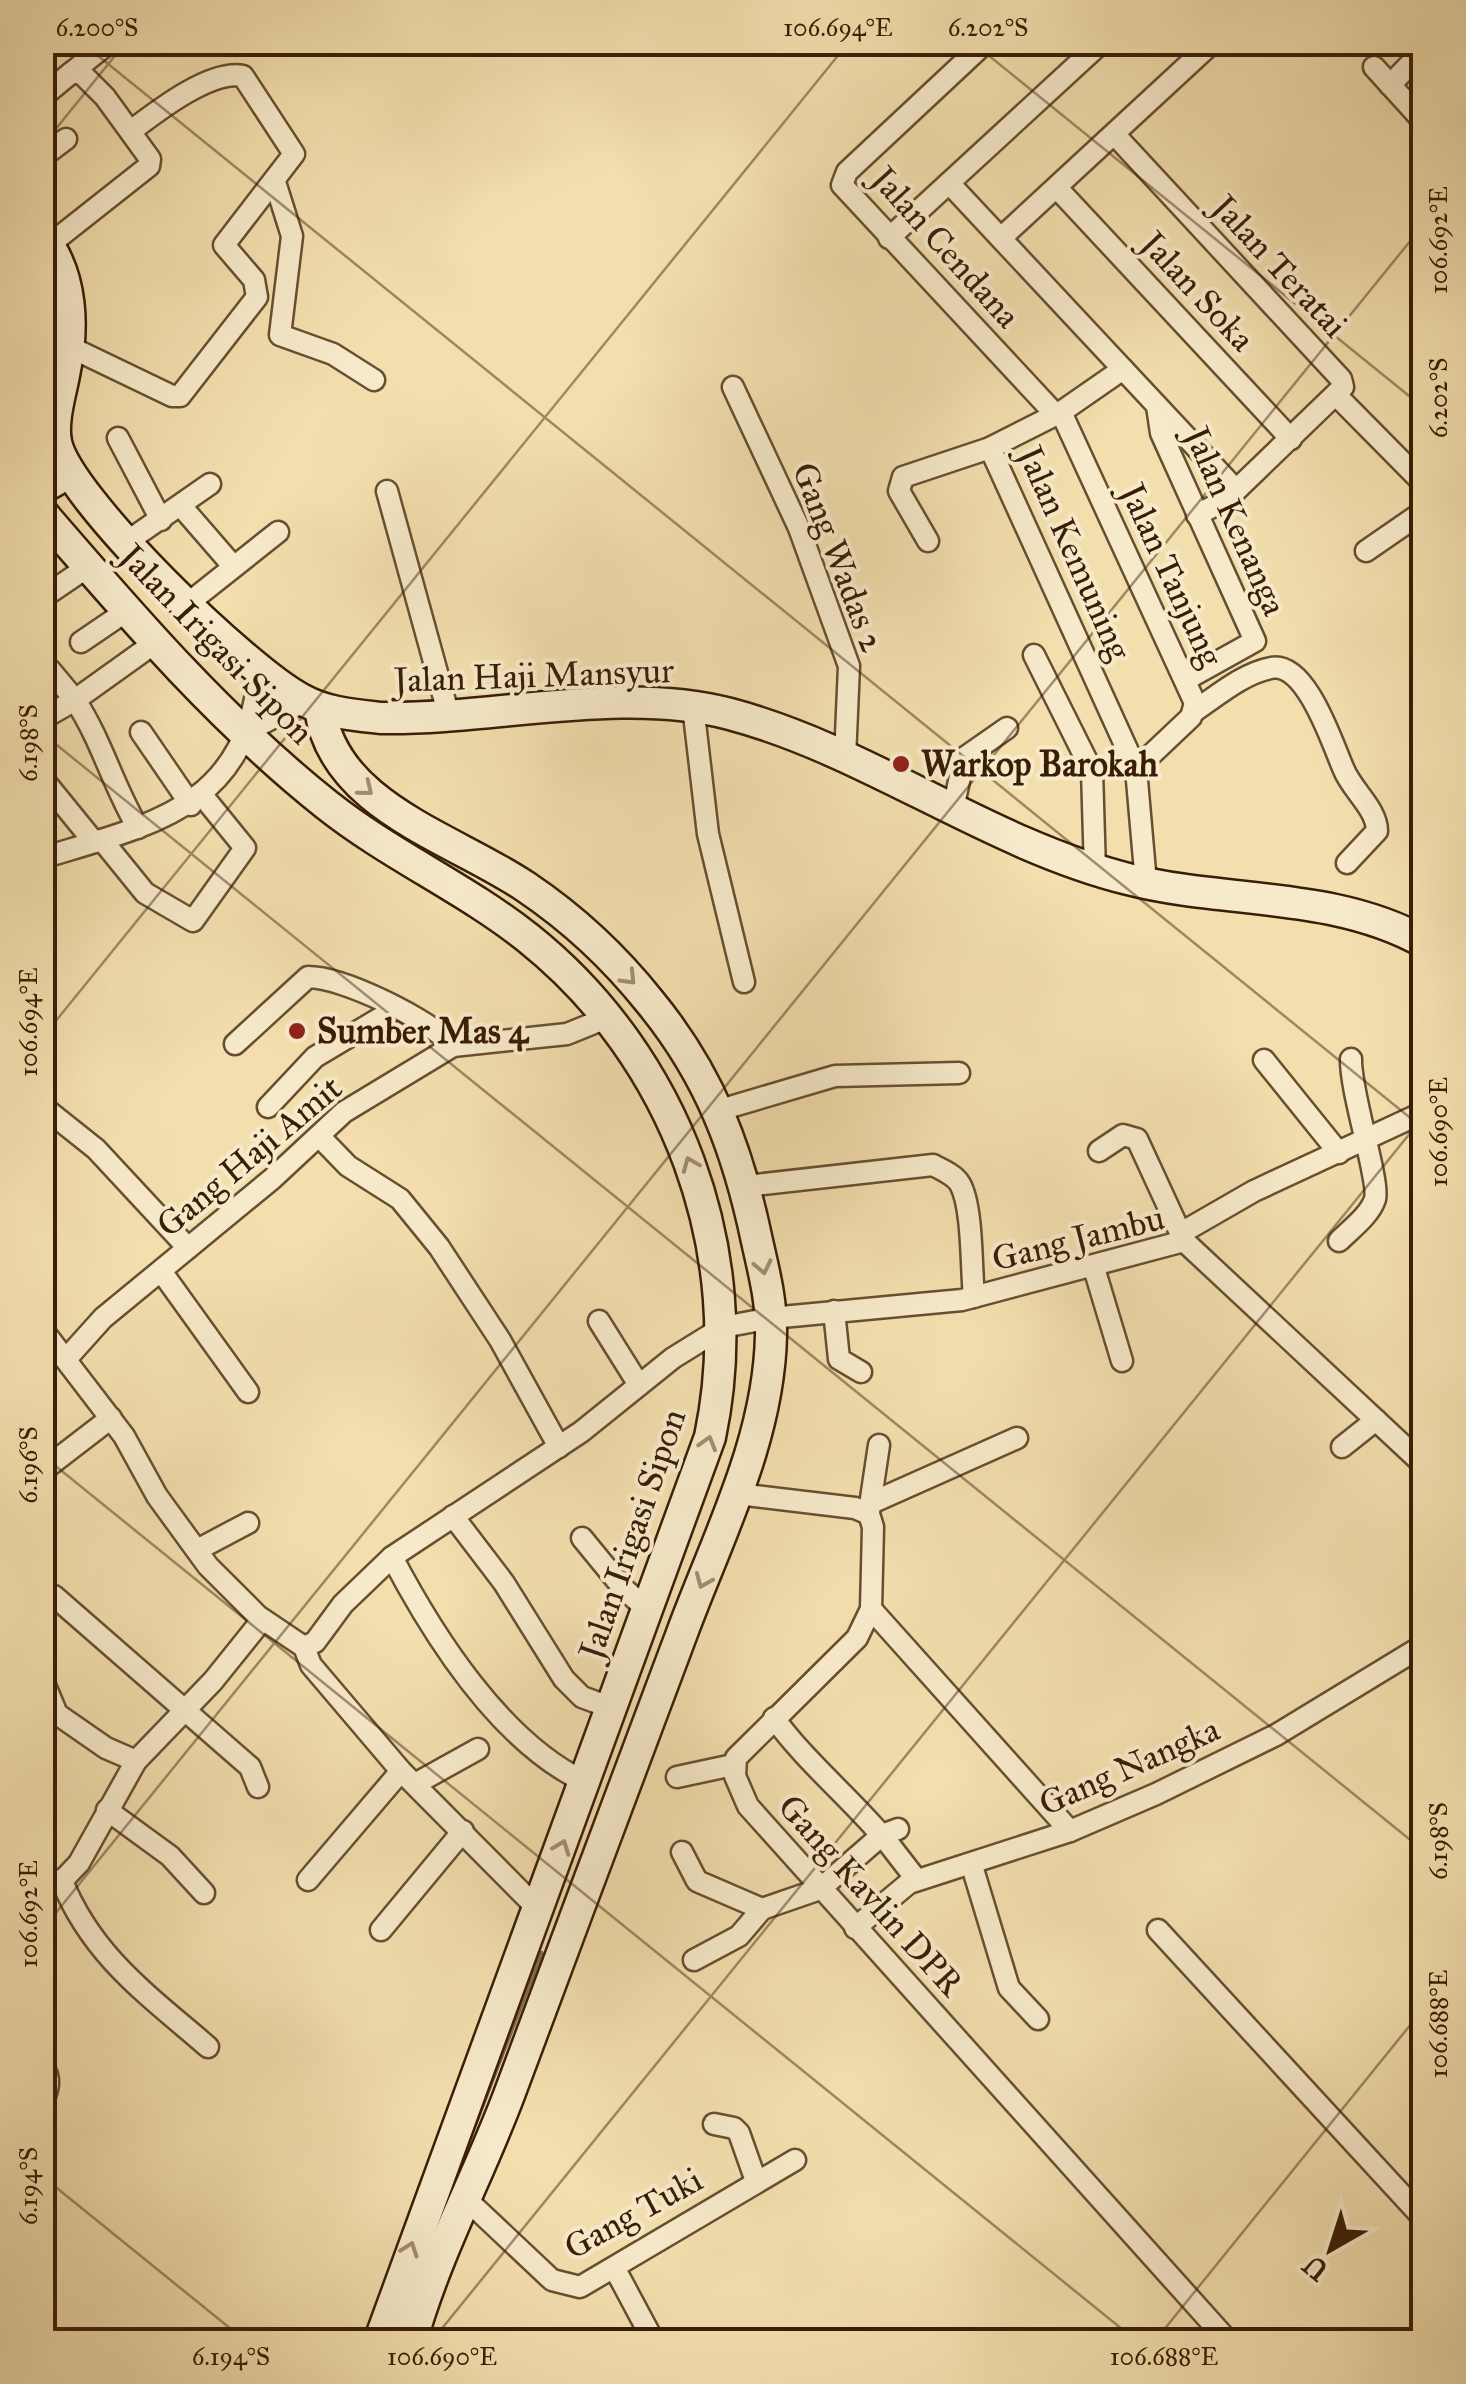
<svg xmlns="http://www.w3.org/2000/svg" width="1466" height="2384" font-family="'IM FELL Great Primer',serif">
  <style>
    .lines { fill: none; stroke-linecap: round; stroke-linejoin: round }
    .stream { stroke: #836a49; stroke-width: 5 }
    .street-casing { stroke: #684e31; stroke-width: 25 }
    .secondary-casing { stroke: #3a1d07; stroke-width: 35 }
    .street { stroke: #f7eaca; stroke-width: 20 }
    .secondary { stroke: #f7eaca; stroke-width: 30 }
    .oneway { stroke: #a28e72 }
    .ticks { fill: none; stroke: #3a1d07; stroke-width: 2.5; stroke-opacity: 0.45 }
    .poi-dot { fill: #8f2418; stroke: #f7eaca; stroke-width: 4 }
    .labels { text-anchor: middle; stroke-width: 8; stroke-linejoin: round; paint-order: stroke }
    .street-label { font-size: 35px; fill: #3a1d07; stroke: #f7eaca }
    .poi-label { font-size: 35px; font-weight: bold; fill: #3a1d07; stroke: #f7eaca; text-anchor: start }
    .neatline { fill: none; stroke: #3a1d07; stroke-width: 4 }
    .ticks-label { font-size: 25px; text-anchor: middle; fill: #3a1d07 }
  </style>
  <rect width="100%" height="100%" fill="#f3dfae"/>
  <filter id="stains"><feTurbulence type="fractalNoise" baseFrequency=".002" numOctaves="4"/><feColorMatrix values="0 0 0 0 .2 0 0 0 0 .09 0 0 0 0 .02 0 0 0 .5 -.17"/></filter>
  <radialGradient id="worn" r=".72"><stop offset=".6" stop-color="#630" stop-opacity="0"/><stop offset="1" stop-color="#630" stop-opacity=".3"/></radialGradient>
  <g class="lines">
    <path class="stream" d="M465,2150l76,-197"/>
    <g class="street-casing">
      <g id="street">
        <path d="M986,42l-139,130 -5,13 214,230"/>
        <path d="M1374,67l50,55"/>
        <path d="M71,73l39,-31"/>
        <path d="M1390,85l34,-35"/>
        <path d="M42,97l29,-24h10l24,24 45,62 -1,7 -100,79"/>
        <path d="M1115,135l226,244 2,8 -116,112 -30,16"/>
        <path d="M42,157l24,-18"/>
        <path d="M275,182l17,54 -12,99 53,19 41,26"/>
        <path d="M949,183l287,307"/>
        <path d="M1057,188l234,251"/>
        <path d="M889,238l213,-196"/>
        <path d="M1001,238l212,-196"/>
        <path d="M70,347l102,49h8l77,-99 -3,-17 -30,-35 70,-91 -51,-78c-32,-7 -87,36 -112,55"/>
        <path d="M733,387l66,141 50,138 -4,92"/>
        <path d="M1337,396l87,88"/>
        <path d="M1157,406l4,27 94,208 -70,39"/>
        <path d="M1061,412l134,291 -4,14 -55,52 10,114"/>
        <path d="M118,438l43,82"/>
        <path d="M990,448l146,321"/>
        <path d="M387,491l62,225"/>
        <path d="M181,506l52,60"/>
        <path d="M128,541l82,-57"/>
        <path d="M928,541l-29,-50 4,-14 87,-29 71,-36 62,-43"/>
        <path d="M1366,551l58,-40"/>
        <path d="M42,598l47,-32"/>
        <path d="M186,605l92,-73"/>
        <path d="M81,642l47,-32"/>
        <path d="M1034,655l58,116 3,100"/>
        <path d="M42,668l8,2 25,30 -33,19"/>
        <path d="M693,706l15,128 36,148"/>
        <path d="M1196,710c22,-15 48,-37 75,-42 36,-7 62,78 73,102 8,20 33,39 33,61l-30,32"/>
        <path d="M248,731l57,-30"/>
        <path d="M141,732l50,73"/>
        <path d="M42,778l52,64"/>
        <path d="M953,809l11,-51 43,-30"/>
        <path d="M138,828c-26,-44 -35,-85 -63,-128l81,-58"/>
        <path d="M102,840l43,53 48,28 52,-73 -43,-53"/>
        <path d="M42,858c111,-34 203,-50 217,-185"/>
        <path d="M235,1044l73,-67c35,0 123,43 145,69"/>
        <path d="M1264,1060l75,93"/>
        <path d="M42,1106l54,43 92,99"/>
        <path d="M268,1107l47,-50 82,-49"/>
        <path d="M720,1110l115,-34 124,-3"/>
        <path d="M319,1136l29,30 52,33 39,48 61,93 59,107"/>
        <path d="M1099,1151l24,-16 14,4 47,102"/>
        <path d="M746,1186l187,-21c8,4 22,10 27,19 13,23 11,85 14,113"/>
        <path d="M1181,1233l73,-42 170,-79"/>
        <path d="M1339,1241c12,-12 31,-26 36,-42 5,-18 -25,-107 -24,-140"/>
        <path d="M1094,1268l28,93"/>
        <path d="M161,1271l87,121"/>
        <path d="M834,1311l5,48 22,13"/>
        <path d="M599,1321l40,64"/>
        <path d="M42,1329l82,107 33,60 51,70 50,50 46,31 7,18 90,106 138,139"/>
        <path d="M68,1357l35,-39 169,-139 72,-67 109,-66 114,-12 42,-17"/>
        <path d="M1342,1447l34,-27"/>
        <path d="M42,1471l69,-53"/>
        <path d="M738,1494l117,14 14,6 4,13 -2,82 -14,29 -121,120 -1,18 13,30 481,536"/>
        <path d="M871,1503l146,-65"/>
        <path d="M869,1512l10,-67"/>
        <path d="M453,1516l51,67 60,96 18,18 30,11"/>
        <path d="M582,1538l41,50 25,22"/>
        <path d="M197,1550l51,-27"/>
        <path d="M392,1557c42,80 109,185 193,225"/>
        <path d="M54,1596l196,171 8,20"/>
        <path d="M871,1609l199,222"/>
        <path d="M304,1647l11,-5 28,-38 49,-47 189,-125 92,-74 50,-31 48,-9 191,-18 222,-59 240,224"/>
        <path d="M42,1678l15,36 49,34 30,13"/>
        <path d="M774,1718c29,40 68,73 101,110l7,7 16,-6"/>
        <path d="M677,1777l56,-12"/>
        <path d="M415,1784l63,-35"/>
        <path d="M107,1810l63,46 34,37"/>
        <path d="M682,1852l15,29 65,28 58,-20 62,-54 34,44"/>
        <path d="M972,1866l37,122 29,31"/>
        <path d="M42,1879l20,2 17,-18 57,-102 77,-80 49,-61"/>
        <path d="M308,1880l93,-109"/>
        <path d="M62,1881c30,75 86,114 146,166"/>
        <path d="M855,1928l54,-45 161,-52 86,-37 120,-59 148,-90"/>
        <path d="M381,1930l82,-99"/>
        <path d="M1158,1930l266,289"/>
        <path d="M694,1960l45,-24 23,-27"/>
        <path d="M42,2066c10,12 6,24 0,37"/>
        <path d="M714,2124l20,4 5,5 17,48"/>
        <path d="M466,2199l86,81 28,7 215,-127"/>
        <path d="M615,2269l39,73"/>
      </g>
    </g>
    <g class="secondary-casing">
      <g id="secondary">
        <path d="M42,236c31,39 32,92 22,139 -4,21 -12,46 -8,67 11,56 191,229 245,257 25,14 53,16 81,19 111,2 240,-33 348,-4 139,37 258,130 398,165 97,25 205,12 296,63"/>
        <path d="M42,488l14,-8 7,-17"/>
        <path d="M42,513c89,103 178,207 285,292 63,50 138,83 201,133 148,118 221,314 182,499l-331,905"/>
        <path d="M320,708c12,98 134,130 206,179 46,31 89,71 124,115 60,73 88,148 107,239 7,31 15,62 14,94 -2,105 -53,201 -89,298 -59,154 -115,308 -173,462 -31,82 -74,161 -98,247"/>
      </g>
    </g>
    <use href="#street" class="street"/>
    <use href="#secondary" class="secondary"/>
  </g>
  <defs><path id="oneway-chevron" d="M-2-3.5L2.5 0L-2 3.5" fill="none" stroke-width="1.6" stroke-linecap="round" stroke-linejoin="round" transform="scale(2.5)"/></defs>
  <g class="oneway">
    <use href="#oneway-chevron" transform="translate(366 789) rotate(39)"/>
    <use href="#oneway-chevron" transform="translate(629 978) rotate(46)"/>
    <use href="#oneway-chevron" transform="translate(690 1164) rotate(-112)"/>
    <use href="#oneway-chevron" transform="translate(763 1267) rotate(78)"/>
    <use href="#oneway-chevron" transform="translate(708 1443) rotate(-74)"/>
    <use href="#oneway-chevron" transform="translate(703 1581) rotate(113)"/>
    <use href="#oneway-chevron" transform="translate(562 1847) rotate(-69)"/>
    <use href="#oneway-chevron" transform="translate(410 2249) rotate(-70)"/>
  </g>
  <path class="ticks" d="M81,42l1343,1087M972,42l452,366M42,146l84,-104M42,733l1382,1118M42,1038l807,-996M42,1455l1096,887M42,1930l1382,-1706M42,2176l205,166M431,2342l993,-1226M1154,2342l270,-334"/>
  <g class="poi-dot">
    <circle cx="901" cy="764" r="10"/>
    <circle cx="297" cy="1031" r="10"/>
  </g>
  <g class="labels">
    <g class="street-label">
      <text transform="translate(946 247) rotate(48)" y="12">Jalan Cendana</text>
      <text transform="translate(1280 266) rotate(47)" y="12">Jalan Teratai</text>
      <text transform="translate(1198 291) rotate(47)" y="12">Jalan Soka</text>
      <text transform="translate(1236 521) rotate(66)" y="12">Jalan Kenanga</text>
      <text transform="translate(1075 553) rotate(66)" y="12">Jalan Kemuning</text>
      <text transform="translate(839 557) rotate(69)" y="12">Gang Wadas 2</text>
      <text transform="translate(1172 575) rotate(65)" y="12">Jalan Tanjung</text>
      <text transform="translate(217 644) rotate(46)" y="12">Jalan Irigasi Sipon</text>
      <text transform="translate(534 675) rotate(-2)" y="12">Jalan Haji Mansyur</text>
      <text transform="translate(249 1156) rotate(-40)" y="12">Gang Haji Amit</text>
      <text transform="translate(1078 1238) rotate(-14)" y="12">Gang Jambu</text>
      <text transform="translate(632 1534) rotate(-71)" y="12">Jalan Irigasi Sipon</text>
      <text transform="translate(1129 1766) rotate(-24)" y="12">Gang Nangka</text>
      <text transform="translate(871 1895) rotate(48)" y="12">Gang Kavlin DPR</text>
      <text transform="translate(633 2213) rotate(-29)" y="12">Gang Tuki</text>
    </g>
    <g class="poi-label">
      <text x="921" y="776">Warkop Barokah</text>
      <text x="317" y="1043">Sumber Mas 4</text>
    </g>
  </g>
  <rect width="1466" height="2384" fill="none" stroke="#f3dfae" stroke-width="110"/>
  <g transform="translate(1331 2249) rotate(219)" stroke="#f7eaca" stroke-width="8" paint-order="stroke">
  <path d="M0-8L18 38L0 25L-18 38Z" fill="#3a1d07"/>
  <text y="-15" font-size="28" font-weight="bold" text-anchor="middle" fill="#3a1d07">U</text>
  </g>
  <rect x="55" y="55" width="1356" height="2274" class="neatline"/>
  <g class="ticks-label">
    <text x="97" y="36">6.200°S</text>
    <text x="838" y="36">106.694°E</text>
    <text x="988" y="36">6.202°S</text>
    <text transform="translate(1438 240) rotate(-90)" y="9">106.692°E</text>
    <text transform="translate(1438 398) rotate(-90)" y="9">6.202°S</text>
    <text transform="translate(28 743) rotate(-90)" y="9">6.198°S</text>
    <text transform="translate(28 1022) rotate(-90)" y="9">106.694°E</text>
    <text transform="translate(1438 1132) rotate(-90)" y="9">106.690°E</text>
    <text transform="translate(28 1465) rotate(-90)" y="9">6.196°S</text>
    <text transform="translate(1438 1841) rotate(-90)" y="9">6.198°S</text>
    <text transform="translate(28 1914) rotate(-90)" y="9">106.692°E</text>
    <text transform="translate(1438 2024) rotate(-90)" y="9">106.688°E</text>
    <text transform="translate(28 2186) rotate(-90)" y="9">6.194°S</text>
    <text x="231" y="2365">6.194°S</text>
    <text x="442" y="2365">106.690°E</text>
    <text x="1164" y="2365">106.688°E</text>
  </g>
  <rect width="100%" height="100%" filter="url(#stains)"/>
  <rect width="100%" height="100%" fill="url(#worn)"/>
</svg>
